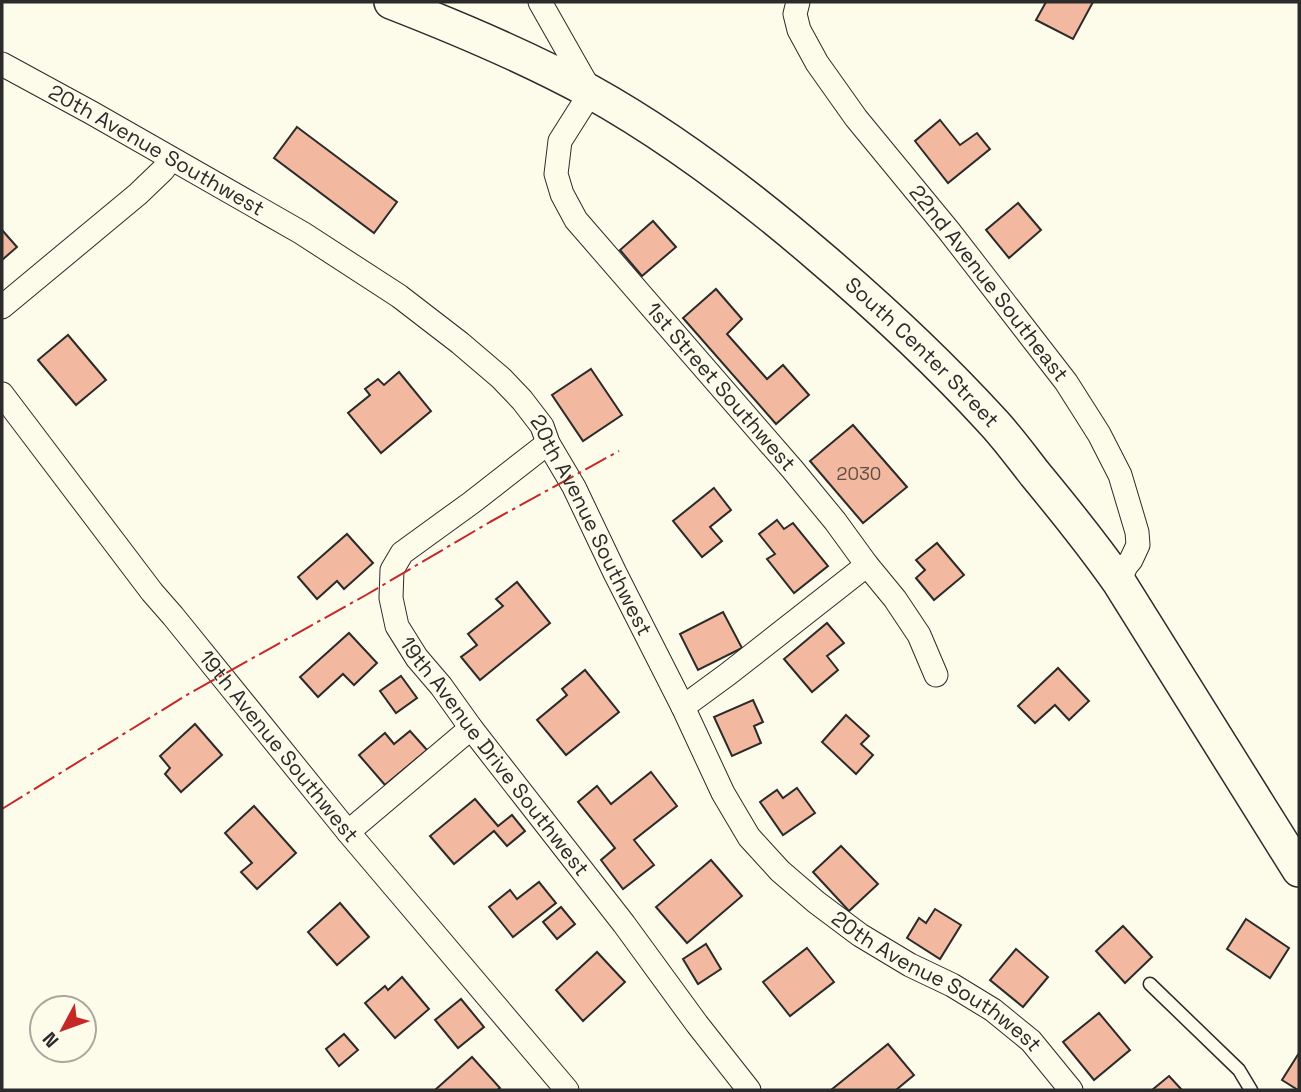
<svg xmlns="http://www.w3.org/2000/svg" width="1301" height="1092" font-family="'Space Grotesk',sans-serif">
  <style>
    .building { fill: #f2b8a0; stroke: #2b2b2b; stroke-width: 2 }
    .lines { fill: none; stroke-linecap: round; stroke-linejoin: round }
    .lane-casing { stroke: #2b2b2b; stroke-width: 15 }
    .street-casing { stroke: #2b2b2b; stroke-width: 25 }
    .secondary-casing { stroke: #2b2b2b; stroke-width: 36 }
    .lane { stroke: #fdfbea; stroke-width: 12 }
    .street { stroke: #fdfbea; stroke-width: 23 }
    .secondary { stroke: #fdfbea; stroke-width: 33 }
    .power { stroke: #c62828; stroke-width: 2; stroke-dasharray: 24 5 3.5 5; stroke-linecap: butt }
    .labels { text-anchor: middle; stroke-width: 5; stroke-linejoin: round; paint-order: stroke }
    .number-label { font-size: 18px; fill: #5d4e48 }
    .street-label { font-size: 21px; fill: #2b2b2b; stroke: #fdfbea }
  </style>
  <rect width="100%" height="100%" fill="#fdfbea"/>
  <g class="building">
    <path d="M1046,2h47l-20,37 -37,-19z"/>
    <path d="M940,120l20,25 17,-12 13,16 -42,34 -33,-42z"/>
    <path d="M297,127l100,75 -23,31 -100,-75z"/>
    <path d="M1018,203l23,27 -32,28 -23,-28z"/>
    <path d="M653,221l23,26 -34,29 -22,-26z"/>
    <path d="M2,230l15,17 -15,13z"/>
    <path d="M716,289l26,30 -15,15 40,45 16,-14 26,30 -33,29 -93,-106z"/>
    <path d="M68,335l38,45 -30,25 -38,-45z"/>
    <path d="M591,369l31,46 -39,26 -31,-46z"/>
    <path d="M399,372l32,39 -50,42 -33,-40 22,-18 -5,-6 13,-10 6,6z"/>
    <path d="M853,425l54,62 -44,36 -53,-62z"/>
    <path d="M714,488l17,22 -21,17 12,14 -20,16 -29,-36z"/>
    <path d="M777,520l7,9 9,-6 35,43 -34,27 -27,-34 8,-5 -16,-20z"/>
    <path d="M347,534l26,29 -29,26 -7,-8 -20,18 -19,-22z"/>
    <path d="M937,543l27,32 -30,25 -18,-22 9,-8 -9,-10z"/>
    <path d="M517,582l33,41 -70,57 -19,-23 16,-12 -9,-11 35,-28 -7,-7z"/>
    <path d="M723,612l19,36 -44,22 -18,-36z"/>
    <path d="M827,623l17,20 -17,13 11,14 -26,22 -28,-33z"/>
    <path d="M349,633l28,30 -23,22 -11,-11 -25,23 -18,-20z"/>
    <path d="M1058,668l31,33 -20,19 -14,-15 -20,18 -17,-17z"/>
    <path d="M585,670l34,42 -53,43 -29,-35 30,-25 -5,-6z"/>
    <path d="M401,676l16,22 -21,15 -16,-22z"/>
    <path d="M753,700l10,22 -9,4 7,17 -29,13 -18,-39z"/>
    <path d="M846,715l23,21 -8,8 12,11 -17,19 -34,-32z"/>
    <path d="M195,724l27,31 -41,37 -16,-18 5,-6 -10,-12z"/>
    <path d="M410,731l17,19 -42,35 -26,-30 26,-22 9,11z"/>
    <path d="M651,772l26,34 -43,34 20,25 -31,24 -22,-29 14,-12 -37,-46 19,-16 14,18z"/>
    <path d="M797,788l18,25 -32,22 -23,-33 17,-12 6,8z"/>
    <path d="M475,799l23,27 14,-11 13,16 -18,15 -13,-15 -40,33 -24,-28z"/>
    <path d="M254,806l42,47 -39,36 -16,-17 11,-9 -27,-30z"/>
    <path d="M841,846l37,38 -29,27 -36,-39z"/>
    <path d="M711,860l31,36 -55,47 -31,-36z"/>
    <path d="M539,882l17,21 -43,34 -24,-30 21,-17 7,9z"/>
    <path d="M340,903l29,34 -32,28 -29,-33z"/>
    <path d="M561,907l14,17 -18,15 -14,-17z"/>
    <path d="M935,909l26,16 -21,34 -33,-21 12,-20 7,5z"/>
    <path d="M1246,919l43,29 -19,30 -43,-29z"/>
    <path d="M1123,926l29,31 -27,26 -29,-32z"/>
    <path d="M706,944l15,25 -23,15 -15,-25z"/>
    <path d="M807,948l27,34 -44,34 -27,-34z"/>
    <path d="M1016,949l32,28 -25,30 -33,-27z"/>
    <path d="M597,952l28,30 -42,39 -27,-31z"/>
    <path d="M402,977l27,32 -34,29 -30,-35 20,-17 3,4z"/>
    <path d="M461,999l23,28 -26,21 -23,-28z"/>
    <path d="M1099,1013l31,37 -36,30 -31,-38z"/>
    <path d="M344,1034l14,16 -19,16 -13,-17z"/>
    <path d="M888,1044l26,31 -18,15h-65z"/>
    <path d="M1299,1053v37h-1l-16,-10z"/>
    <path d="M472,1057l28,31 -3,2h-62z"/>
    <path d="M1169,1076l13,14h-30z"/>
  </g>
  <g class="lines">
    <g class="lane-casing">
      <path id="lane" d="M1150,984l89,86 12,20"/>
    </g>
    <g class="street-casing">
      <g id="street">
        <path id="s1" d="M540,2l51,90 -31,49 -4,33 6,20 14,26 217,250 42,51 32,44 28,34 24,36 17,40"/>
        <path id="s2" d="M798,2l-3,12 4,16 18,33 39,55 93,113 117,151 33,52 21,41 17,57 1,13 -7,15 -5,6 -7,16"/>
        <path id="s3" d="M2,64l90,49 210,120 97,63 61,47 41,35 21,22 20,26 6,17 26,44 41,86 68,134 40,86 26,44 31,34 36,31 44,33 50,30 42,20 41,25 38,31 40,49"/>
        <path d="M2,307l136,-113 25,-24 8,-11"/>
        <path id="s4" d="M2,394l150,198 21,24 175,216 219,258"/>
        <path id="s5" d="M548,443l-77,60 -69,50 -10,17 -1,28 6,28 20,32 24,28 30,42 153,196 73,100 52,66"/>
        <path d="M683,707l45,-33 139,-109"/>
        <path d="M348,832l123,-104"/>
      </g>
    </g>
    <g class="secondary-casing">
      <g id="secondary">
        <path id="s6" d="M391,2c67,26 134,54 198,89 83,46 159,104 231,166 60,51 118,105 172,164 15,16 29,35 43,53 29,35 58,71 84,108l180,288"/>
      </g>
    </g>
    <use href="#lane" class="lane"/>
    <use href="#street" class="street"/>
    <use href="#secondary" class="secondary"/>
    <path class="power" d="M2,809l188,-116 176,-98 124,-73 129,-71"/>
  </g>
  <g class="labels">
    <g class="number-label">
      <text x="859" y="480">2030</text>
    </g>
    <g class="street-label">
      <text dy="7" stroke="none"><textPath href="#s3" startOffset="177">20th Avenue Southwest</textPath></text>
      <text dy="7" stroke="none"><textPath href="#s2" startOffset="346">22nd Avenue Southeast</textPath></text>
      <text dy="7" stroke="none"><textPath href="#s6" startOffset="642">South Center Street</textPath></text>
      <text dy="7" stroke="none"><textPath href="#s1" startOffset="466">1st Street Southwest</textPath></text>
      <text dy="7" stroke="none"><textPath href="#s3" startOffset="765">20th Avenue Southwest</textPath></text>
      <text dy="7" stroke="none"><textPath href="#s4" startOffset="448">19th Avenue Southwest</textPath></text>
      <text dy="7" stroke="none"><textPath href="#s5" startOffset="422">19th Avenue Drive Southwest</textPath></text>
      <text dy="7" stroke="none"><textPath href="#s3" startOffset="1353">20th Avenue Southwest</textPath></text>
    </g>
  </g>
  <rect width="1301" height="1092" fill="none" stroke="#2b2b2b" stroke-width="7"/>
  <g transform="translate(63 1029) rotate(229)"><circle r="33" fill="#fdfbea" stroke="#a9a89e" stroke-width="2"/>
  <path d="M0-5L12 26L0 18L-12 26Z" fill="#c62828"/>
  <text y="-10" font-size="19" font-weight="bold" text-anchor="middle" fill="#2b2b2b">N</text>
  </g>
</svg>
